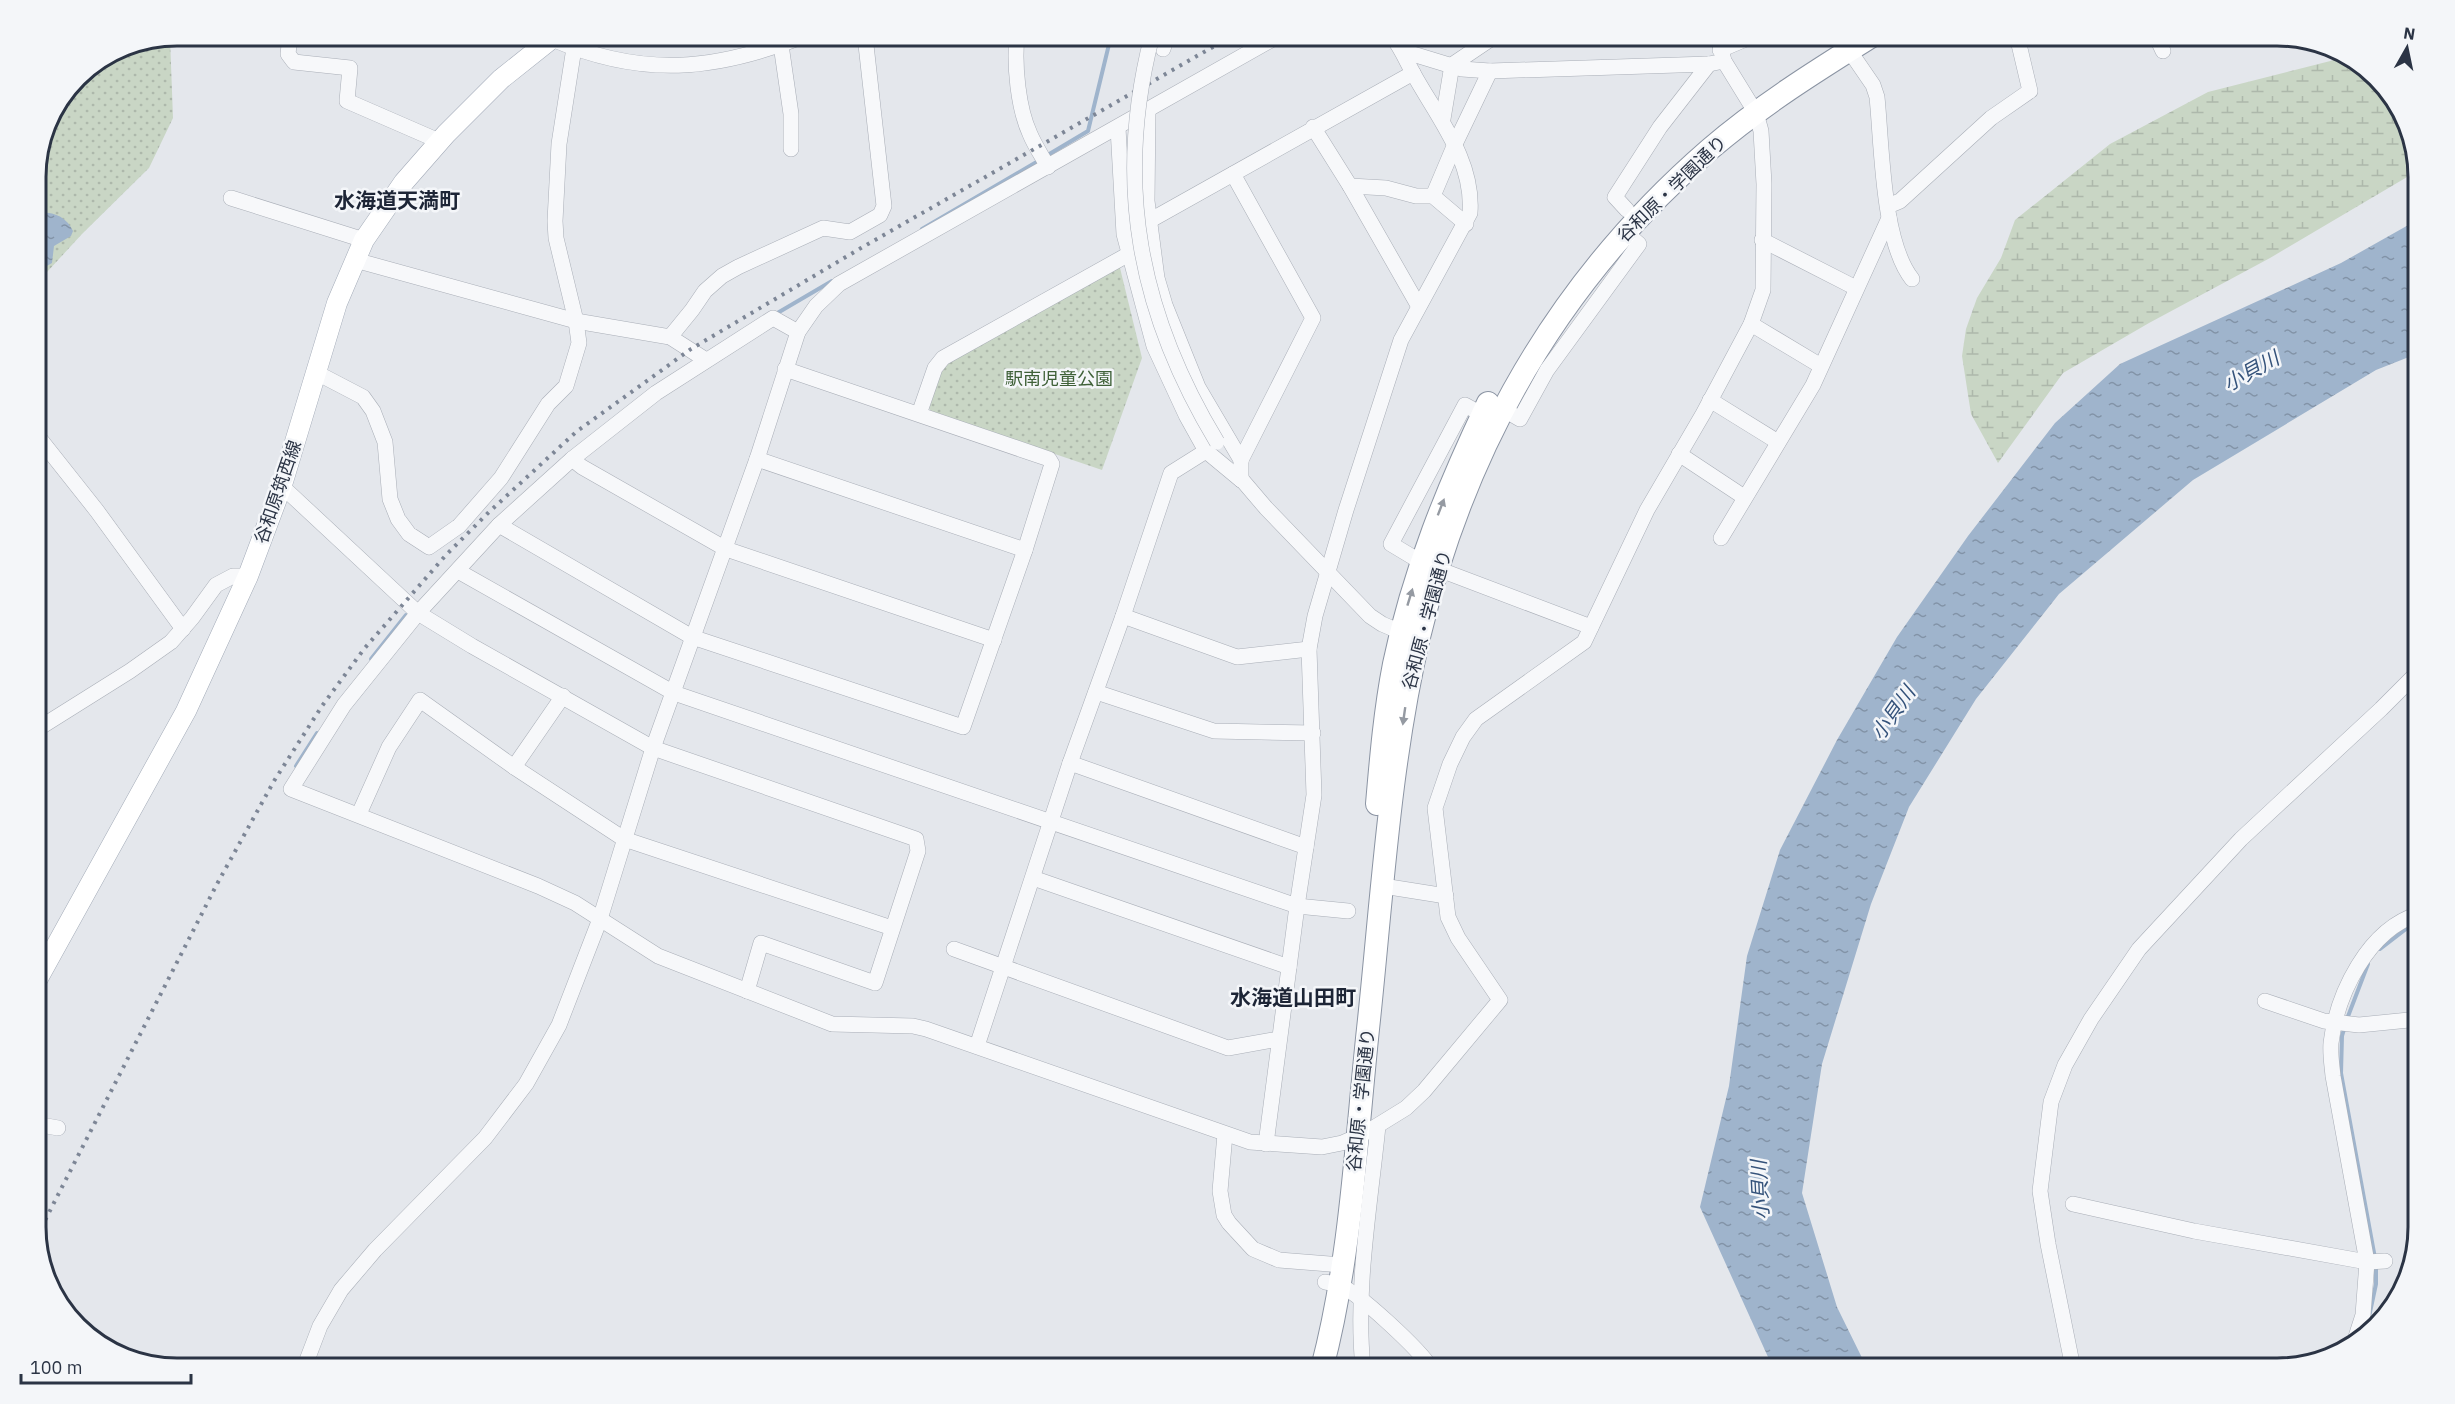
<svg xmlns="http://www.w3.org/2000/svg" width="2455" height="1404" font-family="'IBM Plex Sans','Noto Sans JP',sans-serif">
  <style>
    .wetland { fill: url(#wetland-marsh) }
    .park { fill: url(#park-dots) }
    .water { fill: url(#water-ripples) }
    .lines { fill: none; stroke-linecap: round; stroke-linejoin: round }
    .stream { stroke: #9fb4cc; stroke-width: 4 }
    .minor-casing { stroke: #a9aeb7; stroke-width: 16 }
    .major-casing { stroke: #a3abb8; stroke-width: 21 }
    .highway-casing { stroke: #8b94a3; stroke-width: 24 }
    .minor { stroke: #f7f8fa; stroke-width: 15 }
    .major { stroke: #fff; stroke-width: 20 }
    .highway { stroke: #fff; stroke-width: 22 }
    .rail { stroke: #7d8696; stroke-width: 4; stroke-dasharray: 3 6; stroke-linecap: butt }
    .minor-bridge-casing { stroke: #a9aeb7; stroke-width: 16; stroke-linecap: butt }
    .minor-bridge { stroke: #f7f8fa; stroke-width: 15 }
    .oneway { fill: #959aa2 }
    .labels { text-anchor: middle; stroke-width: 5; stroke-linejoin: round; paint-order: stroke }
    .street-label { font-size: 18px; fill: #2b3445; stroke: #f4f6f9 }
    .park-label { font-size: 18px; fill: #3f6138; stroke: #f4f6f9 }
    .water-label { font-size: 20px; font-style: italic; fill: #34527a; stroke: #f4f6f9 }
    .quarter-label { font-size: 21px; font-weight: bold; fill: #1d2536; stroke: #f4f6f9 }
    .rim { fill: none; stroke: #2b3445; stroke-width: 3 }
  </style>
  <defs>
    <pattern id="wetland-marsh" width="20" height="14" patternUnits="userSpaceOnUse" patternTransform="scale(1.5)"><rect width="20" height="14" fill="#c9d6c5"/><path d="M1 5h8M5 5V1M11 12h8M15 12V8" fill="none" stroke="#adb8ab"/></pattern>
    <pattern id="park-dots" width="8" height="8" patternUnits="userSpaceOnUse" patternTransform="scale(1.5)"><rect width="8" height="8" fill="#c9d6c5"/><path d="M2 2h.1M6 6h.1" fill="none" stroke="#adb8ab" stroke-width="1.8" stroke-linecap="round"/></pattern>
    <pattern id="water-ripples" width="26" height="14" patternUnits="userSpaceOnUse" patternTransform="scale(1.5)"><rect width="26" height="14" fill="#9fb4cc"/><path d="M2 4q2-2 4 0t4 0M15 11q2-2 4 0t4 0" fill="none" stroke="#8293a7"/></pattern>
  </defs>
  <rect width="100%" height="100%" fill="#e4e7ec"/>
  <path class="wetland" d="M2350,56l45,43 24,71 -149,88 -121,65 -86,50 -65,90 -27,-49 -9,-58 4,-27 11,-31 24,-40 14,-38 95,-76 98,-52z"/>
  <g class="park">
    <path d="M170,38l3,80 -24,50 -67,66 -46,50v-115l11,-46 31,-46 46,-30z"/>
    <path d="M1118,267l2,1 22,90 -40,112 -171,-58 -3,-7 14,-39z"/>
  </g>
  <g class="water">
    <path d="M36,213c16,-2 30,3 37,18l-2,5 -17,10 -2,17 -7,4 -9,-4v-20l3,-3 -3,-6z"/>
    <path d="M2419,219v134l-43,17 -183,110 -134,114 -83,105 -67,108 -38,97 -49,160 -20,129 35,114 30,61h-94l-73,-161 29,-121 18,-130 33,-106 57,-110 60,-103 71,-101 87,-113 65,-59 221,-101z"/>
  </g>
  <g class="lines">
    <g class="stream">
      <path d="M1046,156l42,-25 23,-95"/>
      <path d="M922,229l118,-69"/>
      <path d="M774,315l58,-34"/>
      <path d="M371,659l35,-44"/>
      <path d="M296,766l21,-33"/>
      <path d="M2380,949l26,-20 13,-6"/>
      <path d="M2347,1019l21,-55"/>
      <path d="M2345,1026l-3,10 -1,37 34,185"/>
      <path d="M2366,1331l10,-47v-19"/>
    </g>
    <g class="minor-casing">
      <g id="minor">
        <path d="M290,36l-2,18 6,8 56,6 -3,33 92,40"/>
        <path d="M551,36l1,3c91,39 162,32 252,-3"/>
        <path d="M1017,36c-3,29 1,72 13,98 5,12 12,22 18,33"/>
        <path d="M2156,36l7,15"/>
        <path d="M781,45l10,69v35"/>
        <path d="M1163,49l4,-13"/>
        <path d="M1720,50l33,-14"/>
        <path d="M1849,50l24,35 4,12c5,49 5,144 35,182"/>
        <path d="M1403,51l59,18 28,2 219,-7 15,-3"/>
        <path d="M1148,110l-1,91 10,77 8,27 33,82 43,73v20"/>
        <path d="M1443,119l9,-54 43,-29"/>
        <path d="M1313,127l37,59 68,119"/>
        <path d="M1118,128l6,106 30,112 32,69 20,36 35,29"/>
        <path d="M1233,174l80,144 -72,142"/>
        <path d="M1350,186l36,2 30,8h17l33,28"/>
        <path d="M1433,196l22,-52 35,-73"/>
        <path d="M231,198l133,42"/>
        <path d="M1888,206l12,-5 91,-83 39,-27 -13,-55"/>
        <path d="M1627,210l-12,-13 45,-70 49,-63"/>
        <path d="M1144,228l5,-7 264,-148"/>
        <path d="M1762,240l94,48"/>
        <path d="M355,260l221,61 94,16 36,23"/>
        <path d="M1751,324l70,42"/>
        <path d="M798,332l-25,-14 -117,75 -84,66 -73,66 -81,88 -74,92 -53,84 247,97 37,17 83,53 174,68 81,2 13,3 324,113 72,5 20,-4 25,-11 39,-24 18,-17 76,-91 -42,-62 -10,-21 -13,-109 15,-44 13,-27 13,-18 108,-77 63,-132 56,-96 48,-90 12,-34 1,-106 -3,-53 -5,-18 -32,-52 -6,-25"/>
        <path d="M670,337l22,-27 13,-19 17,-15 16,-9 85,-39 27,4 30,-17 4,-9 -19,-170"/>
        <path d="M317,373l46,24 10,14 12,31 5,57 8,20 11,15 20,13 30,-21 42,-48 47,-74 18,-18 13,-43 -3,-22 -20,-83 -1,-17 4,-77 15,-96"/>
        <path d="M1710,400l68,42"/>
        <path d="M1503,409l17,10 27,-49 92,-126 -13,-11"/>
        <path d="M919,414l16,-46 8,-10 186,-104"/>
        <path d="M36,434l61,77 86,118"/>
        <path d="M1679,454l65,43"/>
        <path d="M572,459l10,8 144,82 268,91"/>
        <path d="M757,459l268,91"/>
        <path d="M1237,474l29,34 104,108 12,8 28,12"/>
        <path d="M281,488l6,3 131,122 54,33 181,102 263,91 2,12 -43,132 -114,-40 -14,48"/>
        <path d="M499,525l193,112 271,90 62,-177 27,-86 -3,-5 -264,-90"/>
        <path d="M1721,538l92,-153 76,-167"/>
        <path d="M1421,562l-30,-18 74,-139 18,10"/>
        <path d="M1438,569l153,58"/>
        <path d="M458,571l216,122 623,213 51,5"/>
        <path d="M1123,616l114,41 72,-8"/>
        <path d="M1096,692l118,39 99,2"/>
        <path d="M36,730l94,-59 41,-29 21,-24 24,-33 17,-9h15"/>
        <path d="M1070,763l236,84"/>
        <path d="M514,767l49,-71"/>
        <path d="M359,814l30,-67 31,-47 94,67 110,72 268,89"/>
        <path d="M1033,878l256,89"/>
        <path d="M1383,886l63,10"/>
        <path d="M954,949l274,99 51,-9"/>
        <path d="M2265,1001l59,20 35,4 60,-6"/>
        <path d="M977,1046l93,-283 53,-147 48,-143 35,-22"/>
        <path d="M36,1124l22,4"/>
        <path d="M1225,1134l-5,57 4,24 5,8 24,26 26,11 63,5"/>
        <path d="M1266,1144l31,-238 17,-111 -5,-146 6,-33 31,-106 55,-170 69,-127c4,-53 -33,-96 -57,-140 -7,-13 -12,-25 -21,-37"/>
        <path d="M2073,1204l121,27 173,31 18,-1"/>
        <path d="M1325,1282c4,1 10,1 14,3 19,7 81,65 92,83"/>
        <path d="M2354,1343l9,-28 4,-53 -34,-186c-1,-11 -3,-22 -2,-33 6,-49 37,-114 88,-129"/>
        <path d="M304,1368l16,-42 21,-36 34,-40 110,-112 41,-54 33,-59 41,-106 53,-171 104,-289 41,-127 18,-26 23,-22 439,-248"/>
        <path d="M1363,1368c-8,-80 7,-162 15,-242"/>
        <path d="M2073,1368l-25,-124 -8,-53 11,-89 14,-37 26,-46 48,-70 102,-110 140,-130 38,-38"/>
      </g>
    </g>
    <g class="major-casing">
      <path id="major" d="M36,982l150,-271 62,-135 33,-88 56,-185 27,-63 40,-58 42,-48 55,-55 54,-43"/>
    </g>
    <g class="highway-casing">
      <g id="highway">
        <path d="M1377,804c4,-47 8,-94 17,-140 19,-92 54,-177 94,-261"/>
        <path d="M1322,1368c29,-110 34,-226 46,-339 14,-130 21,-264 51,-392 46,-192 141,-358 291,-488 50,-43 106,-78 162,-113"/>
      </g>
    </g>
    <use href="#minor" class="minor"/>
    <use href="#major" class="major"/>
    <use href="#highway" class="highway"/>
    <path class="rail" d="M37,1236l180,-352 57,-103 48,-75 42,-57 82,-94 42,-42 88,-81 115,-83 170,-101 371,-212"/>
    <g class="minor-bridge-casing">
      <path id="minor-bridge" d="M1152,36c-38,147 -13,277 65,406"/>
    </g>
    <use href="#minor-bridge" class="minor-bridge"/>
  </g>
  <defs><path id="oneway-solid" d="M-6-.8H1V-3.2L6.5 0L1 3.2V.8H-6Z" transform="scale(1.5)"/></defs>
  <g class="oneway">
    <use href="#oneway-solid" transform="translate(1441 507) rotate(-69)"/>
    <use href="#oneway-solid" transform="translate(1410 597) rotate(-73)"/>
    <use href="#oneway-solid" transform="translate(1404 716) rotate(98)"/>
  </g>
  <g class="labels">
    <g class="street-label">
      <text transform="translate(1672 189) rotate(-44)" y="6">谷和原・学園通り</text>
      <text transform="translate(278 492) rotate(-71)" y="6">谷和原筑西線</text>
      <text transform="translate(1427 620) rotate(-75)" y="6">谷和原・学園通り</text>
      <text transform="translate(1361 1100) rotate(-84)" y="6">谷和原・学園通り</text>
    </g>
    <g class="park-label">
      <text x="1059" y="385">駅南児童公園</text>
    </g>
    <g class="water-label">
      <text transform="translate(2251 371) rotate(-29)" y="7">小貝川</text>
      <text transform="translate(1893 713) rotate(-55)" y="7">小貝川</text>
      <text transform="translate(1760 1190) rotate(-93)" y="7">小貝川</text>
    </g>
    <g class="quarter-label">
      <text x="397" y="208">水海道天満町</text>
      <text x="1293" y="1005">水海道山田町</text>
    </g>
  </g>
  <path d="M0 0H2455V1404H0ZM177 46H2277A131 131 0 0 1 2408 177V1227A131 131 0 0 1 2277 1358H177A131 131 0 0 1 46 1227V177A131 131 0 0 1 177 46Z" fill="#f4f6f9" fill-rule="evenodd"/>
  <path class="rim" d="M177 46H2277A131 131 0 0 1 2408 177V1227A131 131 0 0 1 2277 1358H177A131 131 0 0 1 46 1227V177A131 131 0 0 1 177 46Z"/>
  <g transform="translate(2407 48) rotate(9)" stroke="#f4f6f9" stroke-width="4.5" paint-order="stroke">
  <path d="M0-4.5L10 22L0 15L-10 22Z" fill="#2b3445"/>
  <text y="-9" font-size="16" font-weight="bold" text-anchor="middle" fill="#2b3445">N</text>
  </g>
  <path d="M21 1374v9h170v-9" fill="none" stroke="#2b3445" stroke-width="3"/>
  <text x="30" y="1374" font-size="18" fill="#2b3445" stroke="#f4f6f9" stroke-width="4.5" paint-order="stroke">100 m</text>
</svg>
